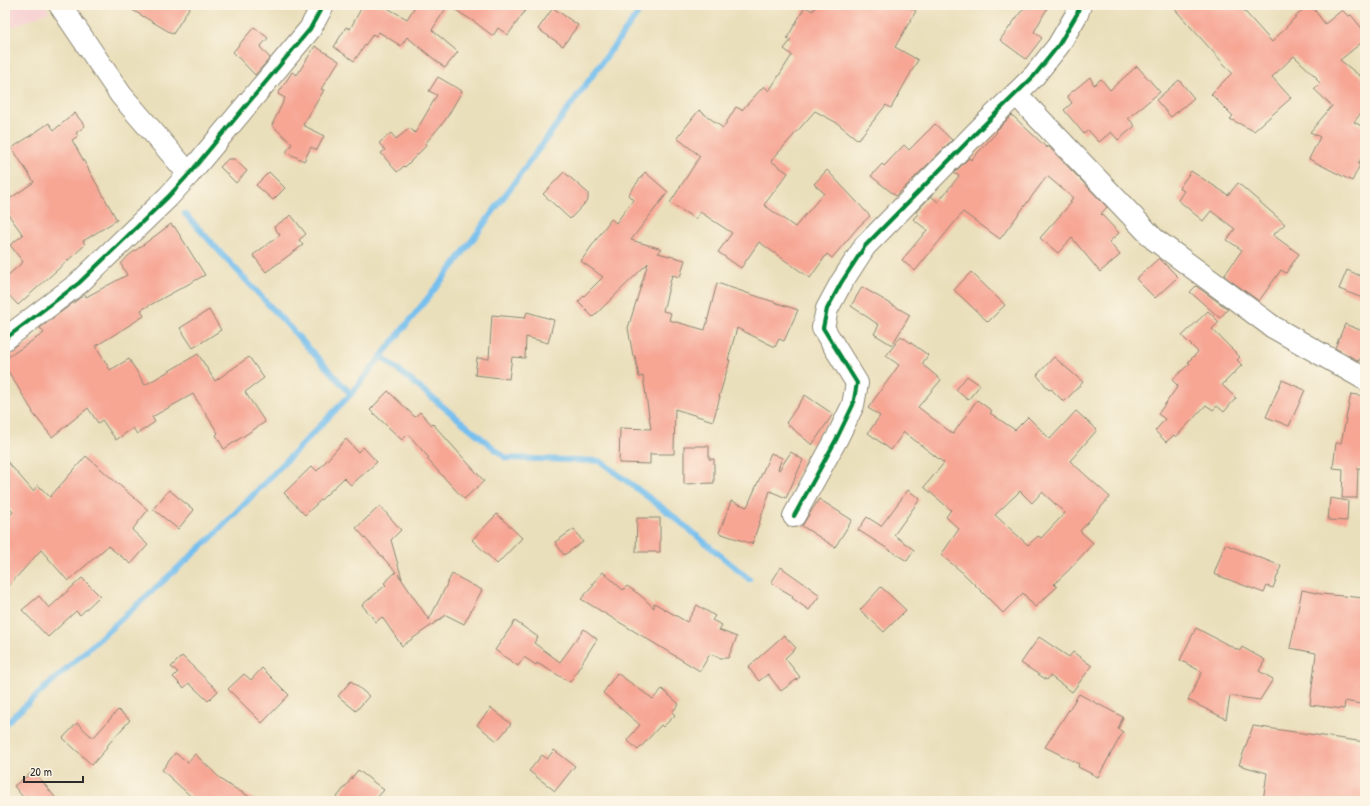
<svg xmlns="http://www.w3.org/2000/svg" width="1370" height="806" font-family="'Patrick Hand',sans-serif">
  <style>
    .built { fill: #f7cfd1 }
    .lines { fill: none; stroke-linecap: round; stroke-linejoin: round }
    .stream { stroke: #76bfee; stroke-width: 6 }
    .building { fill: #f7a694; fill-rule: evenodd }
    .minor-casing { stroke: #8a8573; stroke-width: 24 }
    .minor { stroke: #fff; stroke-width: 22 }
    .cycleway-casing { stroke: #fcf5e5; stroke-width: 6 }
    .cycleway { stroke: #00873e; stroke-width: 4 }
  </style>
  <rect width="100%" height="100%" fill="#fcf5e5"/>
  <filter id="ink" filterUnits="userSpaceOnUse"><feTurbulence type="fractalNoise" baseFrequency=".025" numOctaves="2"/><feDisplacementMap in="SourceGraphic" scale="8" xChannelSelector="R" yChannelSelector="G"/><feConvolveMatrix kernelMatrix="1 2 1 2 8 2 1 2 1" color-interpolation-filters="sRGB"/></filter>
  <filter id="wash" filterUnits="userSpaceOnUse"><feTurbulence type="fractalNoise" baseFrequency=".012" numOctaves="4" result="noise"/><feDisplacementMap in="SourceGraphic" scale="16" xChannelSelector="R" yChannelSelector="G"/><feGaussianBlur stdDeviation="0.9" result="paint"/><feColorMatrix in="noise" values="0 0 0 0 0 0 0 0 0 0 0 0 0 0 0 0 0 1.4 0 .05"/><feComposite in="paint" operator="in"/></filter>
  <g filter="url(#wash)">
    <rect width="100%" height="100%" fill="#eadfbb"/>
    <path class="built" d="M5,5h40l4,7 -44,18z"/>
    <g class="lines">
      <g class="stream">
        <path d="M185,214l166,180"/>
        <path d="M381,356l125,102 94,3 68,51 81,67"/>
        <path d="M5,724l206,-186 140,-144 103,-129 190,-260"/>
      </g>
    </g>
    <g id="blocks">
      <g class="building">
        <path d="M124,5h67l-18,29z"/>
        <path d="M363,5h19l25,14 9,-14h32l-16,25 26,22 -13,16 -38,-31 -6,9 -22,-14 -3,4 -3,-2 -19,27 -20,-14 12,-20 4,2z"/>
        <path d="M448,5h81l-21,30 -10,-7 -5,8 -17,-13z"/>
        <path d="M816,5h90l10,6 -21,36 23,13 -27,48 -5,-3 -28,35 -21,-17 -22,-12 -44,50 17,12 -24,32 31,22 29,-34 -10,-9 13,-14 43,46 -11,10 -27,32 -5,-4 -17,24 -51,-36 -18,26 -23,-16 14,-19 -32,-21 -4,7 -26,-16 30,-47 -23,-18 22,-28 24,18 13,-21 6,3 22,-24 5,5 23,-36 -8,-6 7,-9 -4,-2 18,-31 8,4z"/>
        <path d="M1026,5h23l-15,27 8,6 -16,21 -26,-19z"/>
        <path d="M1171,5h68l33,37 35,-37h4l14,19 17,-14 6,6 3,-1 14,17v8l-25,20 25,20v28l-11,14 11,6v23l-7,13 2,1 -8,16 -43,-22 11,-22 -10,-5 22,-26 -18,-17 6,-6 -4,-4 1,-1 -23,-22 -22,21 19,21 -37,33 -24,-12 3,-3 -22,-22 21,-21z"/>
        <path d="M553,8l25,17 -15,21 -25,-17z"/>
        <path d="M254,27l14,11 -8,9 10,11 -15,17 -22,-23z"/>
        <path d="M315,46l24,15 -18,28 3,1 -21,35 21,11 -7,14 -6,-3 -7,14 -18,-9 6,-8 -20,-19 12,-25 1,-2 -7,-4 14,-22 5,3z"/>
        <path d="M1137,66l23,26 -32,26 7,8 -17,14 -7,-8 -12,10 -11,-12 -4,4 -20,-24 8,-7 -5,-7 23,-19 4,8 7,-6 9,11z"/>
        <path d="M438,77l24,14 -16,28 -21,25 1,2 -21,21 -1,-1 -7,6 -16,-19 4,-3 -6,-7 12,-10 5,6 14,-11 5,5 22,-38 -8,-4z"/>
        <path d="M1179,80l15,18 -23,19 -15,-17z"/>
        <path d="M75,113l10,13 -9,7 2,3 -6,4 45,80 -34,21 2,4 -67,60 -13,-14v-13l18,-16 -13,-17 13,-10 -18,-25v-8l29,-20 -22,-34 37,-25 5,7z"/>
        <path d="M1012,115l35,33 1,-2 59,61 -6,7 18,19 -10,9 11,13 -20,17 -28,-34 -14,15 -18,-15 32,-36 -2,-1 3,-3 -26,-22 -47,63 -37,-27 -48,59 -13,-11 25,-30 -14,-11 5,-5 -2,-2 15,-16 7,6 21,-26 -5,-3 15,-15 2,2 26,-28 -1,-1z"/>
        <path d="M935,124l17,16 -56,56 -25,-20 11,-12 2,2 20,-21 5,5z"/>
        <path d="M228,159h6l13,12 -11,12 -16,-16z"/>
        <path d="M1191,171l37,24 10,-12 47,41 -12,11 26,19 -13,19 -5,-3 -22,31 -35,-25 18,-26 -15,-10 8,-11 -24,-18 -8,10 -25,-21 6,-9 -5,-3z"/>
        <path d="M269,172l16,16 -12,12 -17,-15z"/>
        <path d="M564,172l24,21v7l-18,19 -27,-25z"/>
        <path d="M645,172l23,20 -37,48 31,9 -4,4 27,7 -5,17 -8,-2 -9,36 8,2 -2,7 36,10 12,-47 81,27 -14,31 -5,-2 -4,8 -38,-19 -9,32h2l-11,37h1l-7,24 -38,-12 -1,45h-24v10l-31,-1 1,-35 31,1 -8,-53 -4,1 -4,-21h-2l-5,-28 20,-65 -55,54 -15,-15 25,-25 -22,-16 30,-42 5,4 17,-23 -5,-5z"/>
        <path d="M291,215l15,19 -7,6 4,5 -37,27 -13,-17 27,-20 -6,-8z"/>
        <path d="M171,224l2,3 1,-1 31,49 -64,35 3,6 -48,30 14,24 19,-11 16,26 53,-31 17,27 34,-24 15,21 -19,14 20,30 -41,27 -8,-14 2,-2 -25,-39 -41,23 3,5 -18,12 -4,-6 -17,12 -14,-20 -4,3 -10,-15 -36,29 -20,-25h1l-28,-46v-7l39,-26 -4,-5 45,-34 1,3 41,-22 -6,-11 7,-8z"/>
        <path d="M1159,258l19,19 -23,21 -19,-19z"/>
        <path d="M1347,270l18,8v21l-26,-10z"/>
        <path d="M971,272l34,33 -17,17 -34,-32z"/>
        <path d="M1196,286l32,23 -8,9 -30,-26z"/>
        <path d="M862,287l48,28 -18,30 -18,-11 5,-9 -28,-19z"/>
        <path d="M209,310l12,20 -28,18 -13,-20z"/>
        <path d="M1208,311l11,11 -7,7 28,28 -3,3 5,5 -20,20 14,13 -12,14 -7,-6 -4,4 -7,-5 -30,32 -2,-2 -8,7 -11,-11 10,-12 -7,-5 20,-28 -6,-6 18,-17 -2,-1 10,-10 -16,-16z"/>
        <path d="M527,312l27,8 -6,23 -22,-6 -1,21 -13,-1 -3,22 -34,-4 2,-17 12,1 3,-44 33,3z"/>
        <path d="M1345,324l20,8v16l-6,13 -24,-13z"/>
        <path d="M901,336l27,19 -6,9 19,16 -23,27 35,27 24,-34 15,11 -2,2 25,17 13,-13 22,22 26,-28 21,19 -27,31 40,36 -30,34 13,12 -23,26 -16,15 3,3 -22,20 -12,-14 -20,20 -41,-41 -21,-17 18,-26 -13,-12 5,-7 -27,-23 20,-24 -40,-31 -13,18 -23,-17 12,-17 -12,-8 31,-43 -13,-9zM1020,491l12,12 10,-11 23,21 -24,25 -3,-2 -10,9 -33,-30z"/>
        <path d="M1054,357l29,25 -19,20 -13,-13 -2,1 -12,-15z"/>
        <path d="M967,376l13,9 -12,15 -12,-10z"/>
        <path d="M1282,380l23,10 -16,36 -23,-9z"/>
        <path d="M388,391l27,26 5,-5 12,13 1,-1 51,57 -20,18 -37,-40 2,-1 -21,-24 -6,6 -32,-30z"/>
        <path d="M1351,394l14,2v73l-7,-1 -1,30h-15l1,-29 -10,-1 3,-25h5z"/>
        <path d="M805,395l28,19 -21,31 -26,-22z"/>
        <path d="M346,439l12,13 5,-5 14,15 -26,23 -7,-7 -39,37 -21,-22 28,-27 5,5z"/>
        <path d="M684,446h25v13h5v24l-30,1z"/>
        <path d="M791,452l12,8 -17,38 -16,-7 -18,53 -33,-11 12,-32 16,6 24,-54 11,5 -4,11 1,1z"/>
        <path d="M86,456l62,54 -16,20 16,15 -17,19 -23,-18 -40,35 -27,-31 -36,40v-70l8,-8 -8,-9v-44l28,32 5,-6 12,12z"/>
        <path d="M169,490l25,20 -16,19 -25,-20z"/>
        <path d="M908,490l12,9 -26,36 20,15 -7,11 -49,-31 9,-13 14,9z"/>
        <path d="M1330,498l18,3 -1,20 -19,-1z"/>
        <path d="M819,499l33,21 -17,27 -33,-21z"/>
        <path d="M380,506l21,24 -10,10 11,39 -4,-5 31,46 23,-46 30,16 -18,34 -18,-9 -44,31 -20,-29 -6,5 -14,-17 24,-20 -2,-2 12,-11 -40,-44z"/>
        <path d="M497,514l25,24 -25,26 -25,-24z"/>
        <path d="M637,518h23v34h-24z"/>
        <path d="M574,529l9,13 -19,13 -9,-13z"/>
        <path d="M1225,544l56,22 -8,22 -6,-2 -3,7 -50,-19z"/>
        <path d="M781,567l39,28 -11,15 -17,-12 1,-2 -22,-13z"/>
        <path d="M603,572l20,18 4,-4 13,9 14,13v-5l33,19 10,-17 18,11 -3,4 10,5 -3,5 18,7 -9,21h-7l-11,-4 -10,17 -119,-72 13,-14 -2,-1z"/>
        <path d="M82,578l18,18 -20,19 -4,-4 -28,26 -26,-27 17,-14 10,12z"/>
        <path d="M881,587l25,23 -22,22 -24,-22z"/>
        <path d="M1302,590l19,4 44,4v107l-20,-4 -1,8 -34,-4 6,-52 -26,-5z"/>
        <path d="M515,621l23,16 -4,6 26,19 24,-33 13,10 -27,43 -33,-19 -1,2 -12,-8 -6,9 -23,-16z"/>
        <path d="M1196,628l44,23 2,-4 23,13 -6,11 14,8 -13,21 -30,-4 -4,23 -38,-19 14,-28 -22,-12z"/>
        <path d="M784,635l12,13 -11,10 15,19 -19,14 -13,-17 -9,7 -11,-14z"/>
        <path d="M1039,637l30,20 4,-5 19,14 -20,26 -22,-16 -3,4 -26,-17z"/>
        <path d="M182,656l36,35 -10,10 -19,-18 -5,5 -11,-11 5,-5 -7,-5z"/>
        <path d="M262,668l27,27 -27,28 -34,-34 16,-15 7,6z"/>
        <path d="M617,673l36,26 9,-10 17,15 -7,8 3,3 -12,12 -2,-2 -23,25 -11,-10 13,-15 -37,-32z"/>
        <path d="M351,681l18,15 -13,15 -18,-15z"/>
        <path d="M1079,694l44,23 -5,12 5,3 -25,45 -20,-10 1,-3 -34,-17z"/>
        <path d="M491,708l20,16 -14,17 -20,-16z"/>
        <path d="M118,710l12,10 -24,27 1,1 -15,17 -29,-27 14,-15 16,15z"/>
        <path d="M1253,726l112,16v59h-102l4,-28 -28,-8z"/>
        <path d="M554,750l21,16 -20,25 -26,-20 13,-16 5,4z"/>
        <path d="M175,753l13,9 7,-8 29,28 33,19h-61l-34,-31z"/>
        <path d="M358,770l26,20 -10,11h-40z"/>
        <path d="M34,771l24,30h-32l-12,-15z"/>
      </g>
    </g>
  </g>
  <g filter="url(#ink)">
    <use href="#blocks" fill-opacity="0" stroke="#8a8573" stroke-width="1"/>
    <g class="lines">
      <g class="minor-casing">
        <g id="minor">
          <path d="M60,5l61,90 68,79"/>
          <path d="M1016,94l138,145 119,88 92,52"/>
          <path d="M5,339l74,-56 89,-86 21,-23 121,-145 13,-24"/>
          <path d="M794,516l43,-78 16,-33 4,-22 -34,-55 4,-19 14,-26 24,-37 116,-118 53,-52 24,-30 19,-32 3,-9"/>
        </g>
      </g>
      <use href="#minor" class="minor"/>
      <g class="cycleway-casing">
        <g id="cycleway">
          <path d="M5,339l74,-56 89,-86 21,-23 121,-145 13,-24"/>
          <path d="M794,516l43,-78 16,-33 4,-22 -34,-55 4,-19 14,-26 24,-37 116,-118 53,-52 24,-30 19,-32 3,-9"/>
        </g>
      </g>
      <use href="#cycleway" class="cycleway"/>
    </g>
  </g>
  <rect width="1370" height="806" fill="none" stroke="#fcf5e5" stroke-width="20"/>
  <path d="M24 776v6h59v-6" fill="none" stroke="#2b2b2b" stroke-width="2"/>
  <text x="30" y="776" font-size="12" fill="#2b2b2b" stroke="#fcf5e5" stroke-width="3" paint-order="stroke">20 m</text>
</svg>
